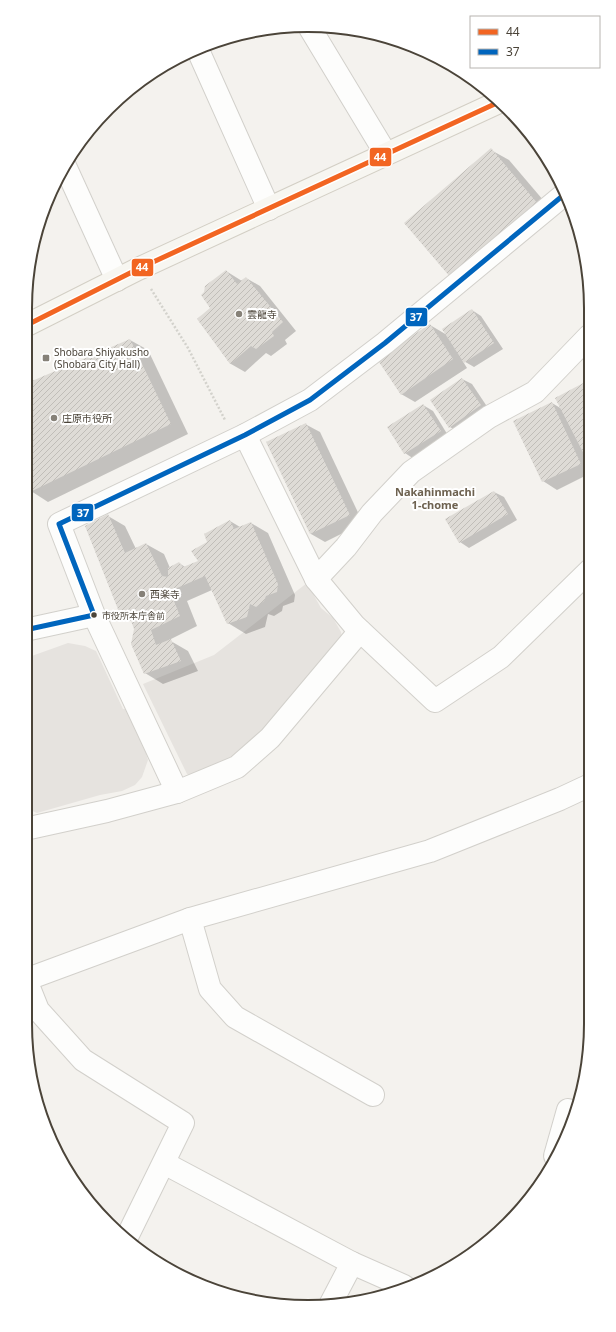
<svg xmlns="http://www.w3.org/2000/svg" width="616" height="1332" font-family="'Noto Sans','Noto Sans JP',sans-serif">
  <style>
    .parking { fill: #e6e3df }
    .shadow { fill: #0003 }
    .building { fill: url(#building-hatch) }
    .lines { fill: none; stroke-linecap: round; stroke-linejoin: round }
    .minor-casing { stroke: #d2d0cb; stroke-width: 24 }
    .tertiary-casing { stroke: #d2d0cb; stroke-width: 24 }
    .secondary-casing { stroke: #d3cfc5; stroke-width: 24 }
    .path { stroke: #d3d2cc; stroke-width: 2.5; stroke-dasharray: 2 2; stroke-linecap: butt }
    .minor { stroke: #fdfdfc; stroke-width: 22 }
    .tertiary { stroke: #fdfdfc; stroke-width: 22 }
    .secondary { stroke: #f7f6f1; stroke-width: 22 }
    .bus-1-casing { stroke: #fff; stroke-width: 8 }
    .bus-2-casing { stroke: #fff; stroke-width: 8 }
    .bus-1 { stroke: #f26522; stroke-width: 5 }
    .bus-2 { stroke: #0065bd; stroke-width: 5 }
    .poi-dot { fill: #868178; stroke: #fff; stroke-width: 1.5 }
    .bus-dot { fill: #4b4439; stroke: #fff; stroke-width: 1.5 }
    .labels { text-anchor: middle; stroke-width: 4; stroke-linejoin: round; paint-order: stroke }
    .bus-label { font-size: 9px; fill: #4b4439; stroke: #fff; text-anchor: start }
    .poi-label { font-size: 10px; fill: #4b4439; stroke: #fff; text-anchor: start }
    .neighbourhood-label { font-size: 11px; font-weight: bold; fill: #6e6250; stroke: #fff }
    .rim { fill: none; stroke: #4b4439; stroke-width: 2 }
    .line-badge { stroke: #fff; stroke-width: 1.5 }
    .badge-label { font-size: 11px; text-anchor: middle; font-weight: bold; fill: #fff }
  </style>
  <defs>
    <pattern id="building-hatch" width="6" height="6" patternUnits="userSpaceOnUse"><rect width="6" height="6" fill="#dedbd6"/><path d="M-1 1l2-2M0 6l6-6M5 7l2-2" fill="none" stroke="#c0bdb8"/></pattern>
  </defs>
  <rect width="100%" height="100%" fill="#f4f2ee"/>
  <g class="parking">
    <path d="M307,583l14,25 12,10 8,14 1,7 -35,38 -23,30 -25,28 -30,27 -35,15 -7,-3 -44,-90 71,-29z"/>
    <path d="M68,643l17,3 11,5 27,58 9,-1 16,52 -6,17 -7,8 -13,6 -22,4 -63,18 -11,-5 -1,-5v-143l4,-3z"/>
  </g>
  <g class="shadow">
    <path d="M491,150l18,10 46,54 -150,9z"/>
    <path d="M226,271l16,10 4,-3 14,8 36,45 -11,9 2,4 -16,12 -5,-3 -21,19 -14,-8 -33,-45 13,-11z"/>
    <path d="M472,310l9,6 22,33 -29,18 -12,-7 5,8 -52,34 -14,-8 29,-69 17,10z"/>
    <path d="M130,340l18,10 40,84 -140,68 -17,-11z"/>
    <path d="M462,379l10,5 18,27 -30,22 -10,-6z"/>
    <path d="M589,381v93l-32,16 -14,-9 9,-78 10,6z"/>
    <path d="M423,405l10,6 16,26 -35,22 -9,-6z"/>
    <path d="M305,424l15,8 43,91 -38,19 -14,-8 -44,-91z"/>
    <path d="M494,492l10,5 13,23 -48,28 -9,-6z"/>
    <path d="M108,516l17,10 11,23 10,-5 18,10 6,14 9,-5 6,4 15,-5 8,-20 22,-21 10,6 11,-4 17,10 27,62 -1,7 -11,4 -1,5 -8,5 -6,-2 -3,13 -19,7 -18,-11 -16,-33 -25,11 10,25 -28,14 19,11 10,20 -35,13 -18,-11 -9,-44 -3,-7 -11,-6z"/>
  </g>
  <g class="building">
    <path d="M491,148l47,56 -87,74 -47,-55z"/>
    <path d="M226,270l11,14 9,-7 37,45 -11,10 2,4 -18,13 -5,-3 -21,18 -33,-45 13,-11 -9,-13 3,-3 1,-6z"/>
    <path d="M472,309l22,34 -30,20 -22,-34z"/>
    <path d="M430,324l23,35 -52,36 -24,-36z"/>
    <path d="M130,339l41,85 -141,68 -5,-11v-97z"/>
    <path d="M462,378l19,27 -32,23 -19,-28z"/>
    <path d="M589,380v79l-2,1 -32,-62z"/>
    <path d="M552,402l29,62 -39,18 -29,-61z"/>
    <path d="M423,404l18,27 -37,23 -17,-27z"/>
    <path d="M306,423l44,92 -40,19 -44,-92z"/>
    <path d="M494,491l14,23 -49,29 -14,-24z"/>
    <path d="M108,514l17,39 21,-10 16,33 6,1v-9l11,-6 4,5 15,-6 -7,-10 16,-9 -3,-8 26,-14 4,9 17,-7 27,62 -1,8 -11,4 -2,5 -8,6 -6,-3 -3,13 -20,7 -22,-48 -35,15 10,25 -29,14 5,15 15,-6 10,22 -37,13 -13,-30 3,-15 -5,-14 -8,2 -36,-91z"/>
  </g>
  <g class="lines">
    <g class="minor-casing">
      <g id="minor">
        <path d="M312,25l-2,3 76,126"/>
        <path d="M197,48l72,161"/>
        <path d="M65,166l52,114"/>
        <path d="M245,435l71,144 30,-32 26,-34 39,-41 78,-55 46,-25 54,-56"/>
        <path d="M316,579l38,46 81,76 66,-44 89,-87"/>
        <path d="M94,615l83,177"/>
        <path d="M25,630l69,-15 -35,-91 186,-89 65,-35 75,-57 181,-150"/>
        <path d="M25,829l82,-18 70,-19 60,-25 33,-29 90,-107"/>
        <path d="M190,919l20,70 25,28 138,78"/>
        <path d="M25,980l165,-61 240,-68 130,-52 30,-14"/>
        <path d="M26,980l12,30 45,50 100,63 -56,114"/>
        <path d="M555,1156l13,-46"/>
        <path d="M164,1163l188,100 52,23"/>
        <path d="M330,1305l22,-42"/>
      </g>
    </g>
    <g class="tertiary-casing">
      <path id="tertiary" d="M25,978l1,2"/>
    </g>
    <g class="secondary-casing">
      <path id="secondary" d="M25,326l113,-57 361,-167"/>
    </g>
    <path class="path" d="M151,289l37,59 37,72"/>
    <use href="#minor" class="minor"/>
    <use href="#tertiary" class="tertiary"/>
    <use href="#secondary" class="secondary"/>
    <g class="bus-1-casing">
      <path id="bus-1" d="M25,326l113,-57 361,-167"/>
    </g>
    <g class="bus-2-casing">
      <path id="bus-2" d="M25,630l69,-15 -35,-91 186,-89 65,-35 75,-57 181,-150"/>
    </g>
    <use href="#bus-1" class="bus-1"/>
    <use href="#bus-2" class="bus-2"/>
  </g>
  <g class="poi-dot">
    <circle cx="239" cy="314" r="4"/>
    <rect x="42" y="354" width="8" height="8" rx="2"/>
    <circle cx="54" cy="418" r="4"/>
    <circle cx="142" cy="594" r="4"/>
  </g>
  <circle class="bus-dot" cx="94" cy="615" r="3.5"/>
  <g class="labels">
    <g class="bus-label">
      <text x="102" y="619">市役所本庁舎前</text>
    </g>
    <g class="poi-label">
      <text x="247" y="318">雲龍寺</text>
      <text x="54" y="356">Shobara Shiyakusho<tspan x="54" dy="12">(Shobara City Hall)</tspan></text>
      <text x="62" y="422">庄原市役所</text>
      <text x="150" y="598">西楽寺</text>
    </g>
    <g class="neighbourhood-label">
      <text x="435" y="496">Nakahinmachi<tspan x="435" dy="13">1-chome</tspan></text>
    </g>
  </g>
  <path d="M0 0H616V1332H0ZM308 32H308A276 276 0 0 1 584 308V1024A276 276 0 0 1 308 1300H308A276 276 0 0 1 32 1024V308A276 276 0 0 1 308 32Z" fill="#fff" fill-rule="evenodd"/>
  <path class="rim" d="M308 32H308A276 276 0 0 1 584 308V1024A276 276 0 0 1 308 1300H308A276 276 0 0 1 32 1024V308A276 276 0 0 1 308 32Z"/>
  <g class="line-badge">
    <rect x="369" y="147" width="23" height="20" rx="4" fill="#f26522"/>
    <rect x="131" y="258" width="23" height="19" rx="4" fill="#f26522"/>
    <rect x="405" y="307" width="23" height="20" rx="4" fill="#0065bd"/>
    <rect x="71" y="503" width="23" height="19" rx="4" fill="#0065bd"/>
  </g>
  <g class="badge-label">
    <text x="380" y="161">44</text>
    <text x="142" y="271">44</text>
    <text x="416" y="321">37</text>
    <text x="83" y="517">37</text>
  </g>
  <rect x="470" y="16" width="130" height="52" fill="#ffffff" stroke="#b7b4b0"/>
  <rect x="478" y="29" width="20" height="6" fill="#f26522" stroke="#b7b4b0"/>
  <text x="506" y="36" font-size="12" fill="#4b4439">44</text>
  <rect x="478" y="49" width="20" height="6" fill="#0065bd" stroke="#b7b4b0"/>
  <text x="506" y="56" font-size="12" fill="#4b4439">37</text>
</svg>
